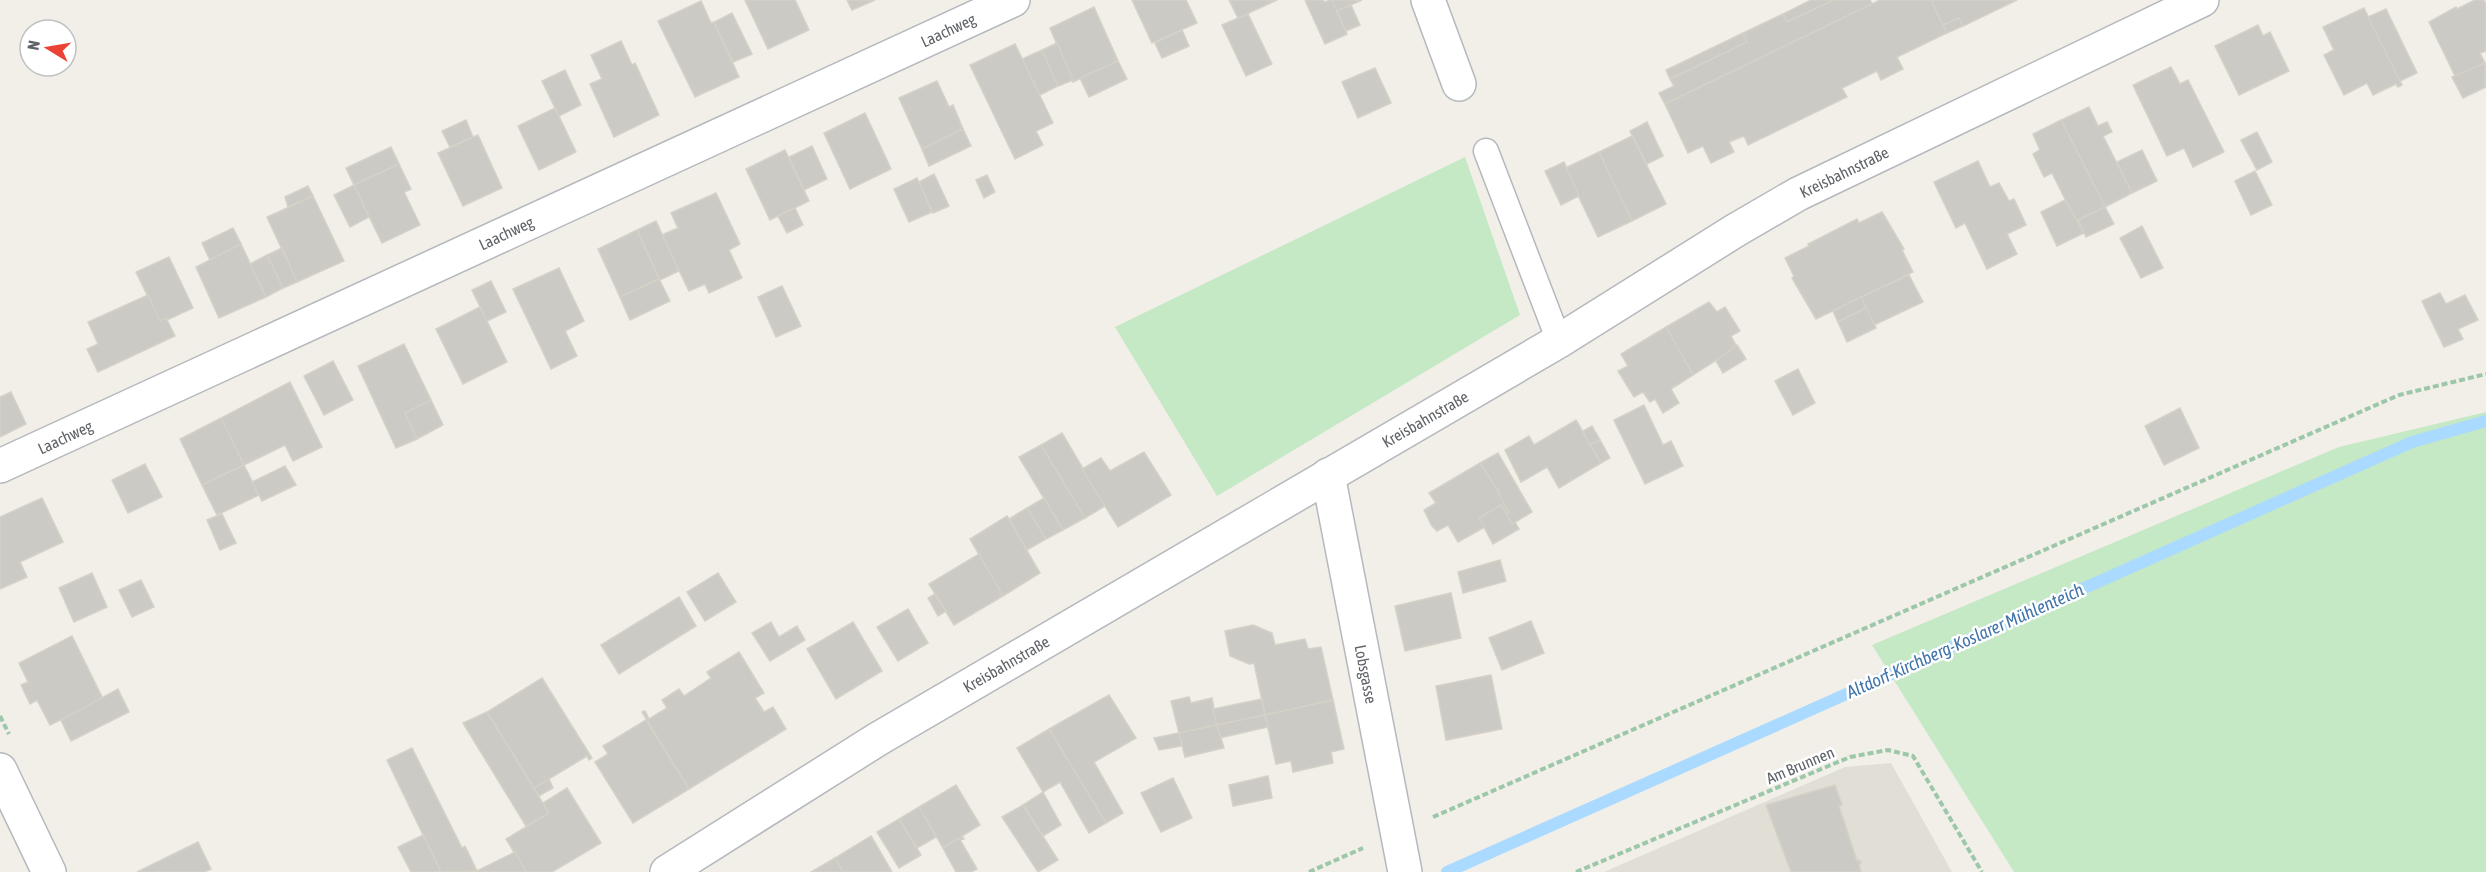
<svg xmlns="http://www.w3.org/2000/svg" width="2486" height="872" font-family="'Asap Condensed',sans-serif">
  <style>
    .education { fill: #e1ded6 }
    .green { fill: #c5e8c5 }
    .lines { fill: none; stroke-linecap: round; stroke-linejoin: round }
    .stream { stroke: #aadaff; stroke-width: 12 }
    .building { fill: #cccac5; stroke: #d6d1c6; stroke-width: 1.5 }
    .service-casing { stroke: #b5b8bc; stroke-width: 27 }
    .minor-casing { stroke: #b5b8bc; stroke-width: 36 }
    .tertiary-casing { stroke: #b5b8bc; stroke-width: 36 }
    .path { stroke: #9cc7a9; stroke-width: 4; stroke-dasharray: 6 3; stroke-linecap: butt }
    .service { stroke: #fff; stroke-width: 24 }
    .minor { stroke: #fff; stroke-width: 33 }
    .tertiary { stroke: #fff; stroke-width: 33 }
    .labels { text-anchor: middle; stroke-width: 5; stroke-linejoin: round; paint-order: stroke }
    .street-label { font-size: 16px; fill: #5f6368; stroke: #fff }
    .water-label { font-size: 18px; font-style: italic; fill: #4174aa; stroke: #fff }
  </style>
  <rect width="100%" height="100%" fill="#f1efe8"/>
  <path class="education" d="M1891,763l61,109h-348l241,-105z"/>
  <g class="green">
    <path d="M1465,157l55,158 -303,181 -102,-169z"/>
    <path d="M2486,412v460h-472l-142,-227 467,-198z"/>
  </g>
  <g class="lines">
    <path class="stream" d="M1447,872l965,-430 74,-21"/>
  </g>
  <g class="building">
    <path d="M745,0h50l14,30 -41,19z"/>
    <path d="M847,0h28l-23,10z"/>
    <path d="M1132,0h54l11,23 -45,20z"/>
    <path d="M1229,0h48l-39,18z"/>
    <path d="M1305,0h18l1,2 8,-2 15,34 -22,10z"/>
    <path d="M1332,0h30l-25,11z"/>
    <path d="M1811,0h23l-47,22 -4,-8z"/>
    <path d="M1834,0h36l2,4 -207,100 -6,-11 15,-7 -4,-7 77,-37 -4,-9 40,-19 4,8z"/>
    <path d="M1880,0h51l16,33 -50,24 6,12 -22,11 -4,-9 -35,17 5,9 -99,48 -4,-9 -15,6 5,10 -23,11 -8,-17 -15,7 -23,-49z"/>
    <path d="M1931,0h86l-54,26 -4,-8 -16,7z"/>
    <path d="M2475,0h9l2,5v46l-6,2 5,10 -29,15 -27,-56 27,-15 1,2z"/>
    <path d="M701,1l10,22 3,-1 25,55 -44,20 -37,-76z"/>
    <path d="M1351,5l9,20 -14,6 -9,-20z"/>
    <path d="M1094,7l24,54 -45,21 -23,-54z"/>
    <path d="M2364,8l38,77 -4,2 -2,-3 -23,11 -6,-12 -23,12 -20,-40 10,-5 -11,-23z"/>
    <path d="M2386,9l31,64 -17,8 -32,-64z"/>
    <path d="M732,13l20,41 -19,8 -19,-40z"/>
    <path d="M1248,14l24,50 -26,12 -24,-51z"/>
    <path d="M1959,18l4,8 -16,7 -4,-8z"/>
    <path d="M2258,25l5,11 7,-4 19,39 -50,24 -24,-49z"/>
    <path d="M1182,30l7,16 -27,12 -7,-15z"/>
    <path d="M1743,33l4,9 -77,37 -4,-9z"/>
    <path d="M621,41l11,24 3,-2 24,52 -45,22 -24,-53 12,-5 -11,-24z"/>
    <path d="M1057,43l16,37 -15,6 -16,-36z"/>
    <path d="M1015,44l38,79 -17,8 7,14 -28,14 -45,-94z"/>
    <path d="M1042,50l16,36 -18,9 -18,-36z"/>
    <path d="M1118,61l9,18 -38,18 -9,-19z"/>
    <path d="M2485,63l1,24 -23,11 -11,-21z"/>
    <path d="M2171,67l9,17 8,-4 36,72 -31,15 -9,-19 -17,8 -34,-71z"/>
    <path d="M1375,68l16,35 -33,15 -16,-36z"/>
    <path d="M565,70l16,35 -22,11 -17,-35z"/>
    <path d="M937,81l12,26 4,-2 10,24 -41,20 -23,-51z"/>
    <path d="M2089,107l9,19 9,-4 5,10 -9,4 29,57 -27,14 -44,-87z"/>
    <path d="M555,108l21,44 -37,18 -21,-44z"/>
    <path d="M865,113l26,56 -41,20 -26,-56z"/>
    <path d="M466,120l7,17 -23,10 -8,-16z"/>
    <path d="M2061,120l44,87 -29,14 -24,-48 -8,4 -11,-23 7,-4 -7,-16z"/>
    <path d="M1647,122l16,34 -16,8 -17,-33z"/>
    <path d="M963,129l8,17 -42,20 -7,-17z"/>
    <path d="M2257,132l15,30 -15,8 -16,-30z"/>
    <path d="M478,135l24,53 -39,18 -25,-53z"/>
    <path d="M1632,136l34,68 -34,17 -33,-69z"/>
    <path d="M812,146l15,33 -23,11 -15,-33z"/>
    <path d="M391,147l8,17 -45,21 -8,-17z"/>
    <path d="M785,150l24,51 -39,19 -24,-51z"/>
    <path d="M2142,150l15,31 -25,12 -15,-31z"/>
    <path d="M1599,152l33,69 -34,16 -33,-69z"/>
    <path d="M1978,161l12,26 9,-4 10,18 5,-2 12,26 -19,9 10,20 -30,15 -22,-46 -9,5 -22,-46z"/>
    <path d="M1564,162l15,34 -18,9 -16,-34z"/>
    <path d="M399,164l12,25 -7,3 16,33 -38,18 -28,-58z"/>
    <path d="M2255,171l17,34 -21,10 -16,-34z"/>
    <path d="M934,174l15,32 -16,7 -14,-31z"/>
    <path d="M987,175l8,17 -11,6 -8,-18z"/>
    <path d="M917,178l15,34 -23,10 -15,-33z"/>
    <path d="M354,185l15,32 -19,10 -16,-32z"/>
    <path d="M308,186l5,10 -25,11 -3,-10z"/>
    <path d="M716,193l24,51 -11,6 13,28 -33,15 -4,-9 -16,7 -27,-56 16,-7 -7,-15z"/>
    <path d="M313,196l31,65 -47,21 -30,-65z"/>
    <path d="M2065,200l19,33 -27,13 -16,-34z"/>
    <path d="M2105,207l9,17 -28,13 -8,-17z"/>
    <path d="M795,208l8,17 -16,8 -9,-17z"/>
    <path d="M1882,212l22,37 -2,1 11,22 -97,47 -24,-41 2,-2 -9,-18 24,-12 -1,-2 49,-25 2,4z"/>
    <path d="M656,221l23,50 -19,9 -23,-50z"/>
    <path d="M2142,226l21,42 -22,10 -21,-40z"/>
    <path d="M233,228l8,16 -31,16 -8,-17z"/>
    <path d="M637,230l22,49 -39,18 -22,-48z"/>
    <path d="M241,244l25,53 -47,21 -23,-51z"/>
    <path d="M282,248l15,34 -14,6 -16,-33z"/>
    <path d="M267,255l16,33 -17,9 -16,-33z"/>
    <path d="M169,257l24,51 -26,12 -1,-2 -6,3 -24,-49z"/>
    <path d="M559,268l25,53 -19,10 12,25 -26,13 -38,-80z"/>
    <path d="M1909,275l14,27 -49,23 -13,-28z"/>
    <path d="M659,279l11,22 -40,19 -10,-23z"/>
    <path d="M491,281l15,31 -19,9 -15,-31z"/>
    <path d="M782,286l19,40 -25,11 -18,-40z"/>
    <path d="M2440,293l6,11 19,-9 13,25 -20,9 5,10 -19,8 -22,-46z"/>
    <path d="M148,295l12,26 6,-3 9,18 -77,36 -11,-23 11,-5 -10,-22z"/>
    <path d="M1861,297l5,11 -28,14 -5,-11z"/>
    <path d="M1709,302l8,10 8,-5 15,24 -9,5 6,11 -44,28 -27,-48z"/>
    <path d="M480,307l27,55 -44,22 -27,-55z"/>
    <path d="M1866,308l10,20 -29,14 -9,-20z"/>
    <path d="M1666,327l27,48 -22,14 8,14 -16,10 -8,-14 -5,3 -7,-10 -9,5 -16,-26 10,-5 -7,-12z"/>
    <path d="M404,344l27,56 -26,13 12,26 -21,9 -38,-82z"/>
    <path d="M1737,345l9,14 -23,14 -7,-12z"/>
    <path d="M333,361l20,39 -29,15 -20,-39z"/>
    <path d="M1798,369l17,34 -22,12 -18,-34z"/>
    <path d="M290,382l32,65 -29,14 -8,-16 -41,20 -23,-47z"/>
    <path d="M11,392l15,32 -26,13v-40z"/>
    <path d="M431,400l12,25 -26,14 -12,-26z"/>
    <path d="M1644,405l19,40 8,-4 12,25 -38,18 -31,-64z"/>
    <path d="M2180,408l19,40 -35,17 -19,-39z"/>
    <path d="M221,418l23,47 -42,20 -22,-46z"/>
    <path d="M1576,420l25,43 -42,25 -12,-21 -26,15 -16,-32 24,-14 5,9z"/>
    <path d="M1592,426l8,14 -10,5 -7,-14z"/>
    <path d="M1062,433l43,73 -20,12 -44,-73z"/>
    <path d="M1600,440l10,18 -9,5 -11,-18z"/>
    <path d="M1041,445l44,73 -22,12 -44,-73z"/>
    <path d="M1144,452l27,43 -53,32 -36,-58 19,-11 9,13z"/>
    <path d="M1498,453l34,59 -20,12 -6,-10 3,-1 -11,-20 1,-1 -19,-29z"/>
    <path d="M1480,463l19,29 -1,1 11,20 -3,1 -5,-9 -22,13 6,9 -27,15 -10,-17 -11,6 -5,-5 -8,-16 12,-7 -7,-10z"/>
    <path d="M145,464l17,33 -34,16 -16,-33z"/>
    <path d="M244,465l15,30 -42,20 -15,-30z"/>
    <path d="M285,466l11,19 -34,16 -10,-19z"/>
    <path d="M42,498l21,44 -43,20 7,15 -27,12v-72z"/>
    <path d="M1044,498l19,32 -17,9 -19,-31z"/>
    <path d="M1501,505l11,19 3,-2 4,7 -26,15 -14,-26z"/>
    <path d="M1027,508l19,31 -19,11 -18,-31z"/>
    <path d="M222,514l14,29 -16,7 -13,-30z"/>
    <path d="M1007,516l33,57 -37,23 -33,-57z"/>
    <path d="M979,554l24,42 -49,29 -25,-41z"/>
    <path d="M1500,560l6,21 -43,12 -5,-21z"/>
    <path d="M92,573l15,34 -33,15 -15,-34z"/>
    <path d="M718,573l18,29 -31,19 -18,-29z"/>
    <path d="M141,580l13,27 -22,10 -13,-27z"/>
    <path d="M1451,593l10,45 -56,13 -10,-45z"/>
    <path d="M935,594l11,17 -8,5 -10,-18z"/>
    <path d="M679,597l17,29 -77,48 -18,-29z"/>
    <path d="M908,609l20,34 -30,18 -21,-34z"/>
    <path d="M1531,621l13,32 -42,17 -13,-32z"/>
    <path d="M771,622l8,15 18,-11 8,14 -35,21 -18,-28z"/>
    <path d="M853,622l29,49 -46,28 -29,-50z"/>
    <path d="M1253,625l19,8 3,12 30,-6 3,10 13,-2 12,53 -68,15 -11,-52 -5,1 -19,-8 -5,-25z"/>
    <path d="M72,636l31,63 -53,26 -13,-25 -7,4 -9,-19 7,-3 -9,-19z"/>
    <path d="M739,652l25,41 -9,5 9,14 9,-5 13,22 -97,60 -47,-77 3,-1 4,8 18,-11 -5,-8 17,-11 5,7 27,-18 -4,-6z"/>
    <path d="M1491,675l11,54 -56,11 -10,-54z"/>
    <path d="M542,678l50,80 -3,2 -2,-4 -53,32 -47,-76z"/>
    <path d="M118,689l11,23 -58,29 -10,-21z"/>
    <path d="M1109,695l27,43 -42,24 29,51 -17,10 -57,-94z"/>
    <path d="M1189,697l2,6 21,-5 5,27 -38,8 -8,-32z"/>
    <path d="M1262,699l3,16 -48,10 -4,-16z"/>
    <path d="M1333,700l11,49 -13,3 2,11 -40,9 -2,-11 -15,3 -11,-49z"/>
    <path d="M487,712l62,101 -23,13 -63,-103z"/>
    <path d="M1265,715l3,12 -49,11 -2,-13z"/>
    <path d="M646,720l43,69 -56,34 -38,-61 13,-8 -5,-8z"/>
    <path d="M1217,725l7,23 -39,9 -6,-24z"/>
    <path d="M1049,729l57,94 -17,10 -29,-51 -17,10 -26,-44z"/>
    <path d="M1179,733l3,13 -23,4 -5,-12z"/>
    <path d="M412,748l50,100 3,-2 12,25 -36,1 -54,-112z"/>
    <path d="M1268,776l4,22 -39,8 -4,-21z"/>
    <path d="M1173,778l19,40 -31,14 -20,-39z"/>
    <path d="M549,779l4,9 -14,8 -5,-8z"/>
    <path d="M956,785l24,40 -18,11 2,3 -4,1 -1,-2 -16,10 -24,-41z"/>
    <path d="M1835,785l7,20 -3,1 18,55 2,-1 2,3 -2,1 2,8h-70l-25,-67z"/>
    <path d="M567,788l34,55 -49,29h-26l-20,-33 43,-26 -6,-10z"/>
    <path d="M1043,792l18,33 -18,11 -20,-31z"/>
    <path d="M1023,805l35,55 -20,12 -36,-55z"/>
    <path d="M919,807l17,30 -19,11 -18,-29z"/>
    <path d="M899,819l22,36 -22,13 -22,-36z"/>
    <path d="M423,835l18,37h-30l-13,-25z"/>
    <path d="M871,836l21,36h-49l-8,-14z"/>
    <path d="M959,838l18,31 -6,3h-15l-13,-24z"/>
    <path d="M198,842l13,27 -7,3h-67z"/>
    <path d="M515,852l11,20h-52l3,-1z"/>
    <path d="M835,858l8,14h-32z"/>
  </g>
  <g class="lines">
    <g class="service-casing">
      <path id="service" d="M1486,151l73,190"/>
    </g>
    <g class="minor-casing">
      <g id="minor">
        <path d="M1428,0l31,84"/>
        <path d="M0,466l1013,-466"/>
        <path d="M1328,475l77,397"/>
      </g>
    </g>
    <g class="tertiary-casing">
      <g id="tertiary">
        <path d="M0,770l49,102"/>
        <path d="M667,872l211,-133 681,-398 177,-111 62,-36 404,-194"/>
      </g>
    </g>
    <g class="path">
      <path d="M0,716l9,18"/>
      <path d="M1433,817l966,-422 87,-21"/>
      <path d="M1309,872l54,-24"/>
      <path d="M1576,872l274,-115 38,-7 25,6 69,116"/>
    </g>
    <use href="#service" class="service"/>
    <use href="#minor" class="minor"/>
    <use href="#tertiary" class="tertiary"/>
  </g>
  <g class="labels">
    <g class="street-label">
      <text transform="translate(948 30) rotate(-25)" y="6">Laachweg</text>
      <text transform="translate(1844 172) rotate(-26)" y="6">Kreisbahnstraße</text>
      <text transform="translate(506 233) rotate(-25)" y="6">Laachweg</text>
      <text transform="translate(1425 419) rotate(-30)" y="6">Kreisbahnstraße</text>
      <text transform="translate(65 437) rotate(-25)" y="6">Laachweg</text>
      <text transform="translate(1006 664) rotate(-30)" y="6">Kreisbahnstraße</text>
      <text transform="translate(1366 674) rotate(79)" y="6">Lobsgasse</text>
      <text transform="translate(1800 765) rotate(-23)" y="6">Am Brunnen</text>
    </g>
    <g class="water-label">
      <text transform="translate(1965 641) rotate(-24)" y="6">Altdorf-Kirchberg-Koslarer Mühlenteich</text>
    </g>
  </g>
  <g transform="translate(48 48) rotate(281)"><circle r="28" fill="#ffffff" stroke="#bfc1c3" stroke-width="1.5"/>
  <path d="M0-4.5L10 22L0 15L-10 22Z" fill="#ea4335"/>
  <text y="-9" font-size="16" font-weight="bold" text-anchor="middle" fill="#5f6368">N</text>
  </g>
</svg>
